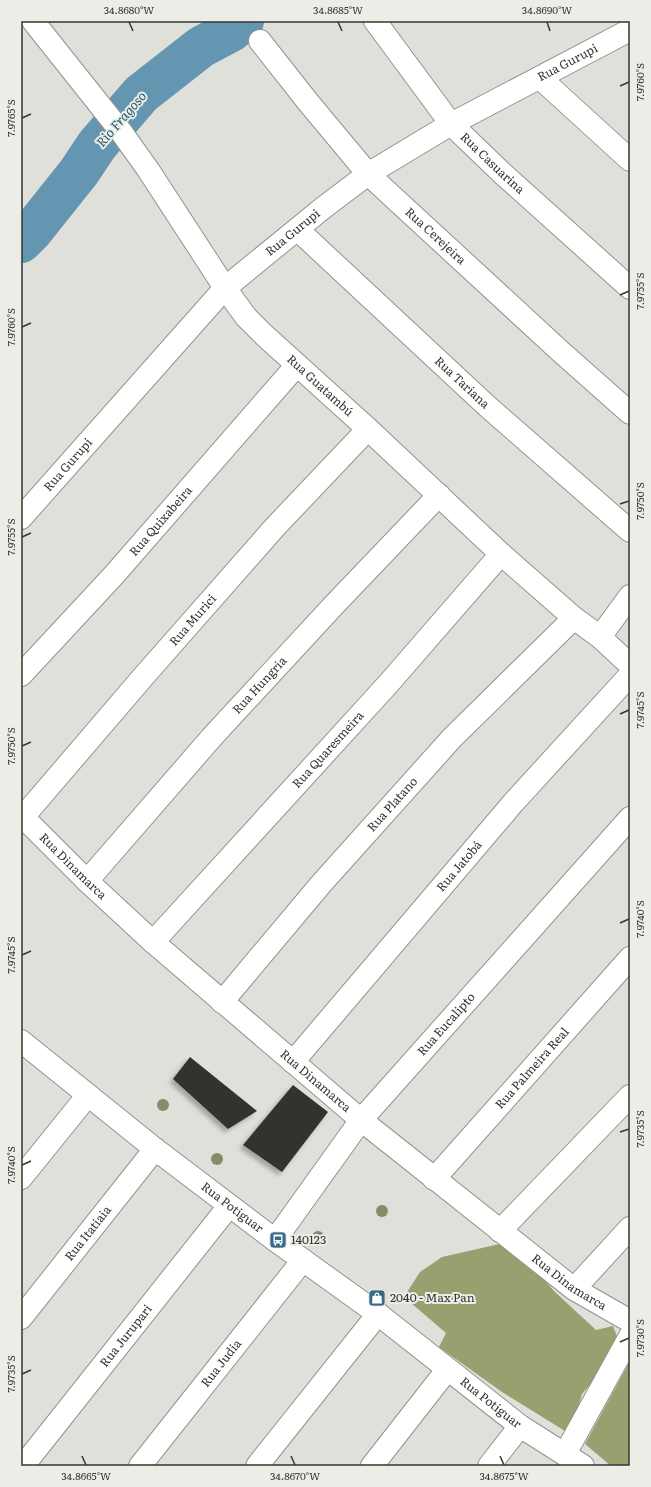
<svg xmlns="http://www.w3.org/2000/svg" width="651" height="1487" font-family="Literata,serif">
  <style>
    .forest { fill: #999f6e }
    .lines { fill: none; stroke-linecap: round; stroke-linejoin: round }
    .river { stroke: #6495b1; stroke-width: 42 }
    .building { fill: #31312d; filter: url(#shadow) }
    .minor-casing { stroke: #92938d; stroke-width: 24 }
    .minor { stroke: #fff; stroke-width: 22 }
    .tree { fill: #888b67 }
    .ticks { fill: none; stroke: #353633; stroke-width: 1.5 }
    .labels { text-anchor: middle; stroke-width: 4; stroke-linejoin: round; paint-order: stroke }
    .street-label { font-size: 12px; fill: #353633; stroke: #ecede7 }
    .poi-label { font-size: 12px; fill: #353633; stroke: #ecede7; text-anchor: start }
    .water-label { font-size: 13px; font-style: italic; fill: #1a5674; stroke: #ecede7 }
    .neatline { fill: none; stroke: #353633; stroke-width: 1.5 }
    .ticks-label { font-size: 10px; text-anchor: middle; fill: #353633 }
  </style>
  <defs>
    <filter id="shadow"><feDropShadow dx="-3.5" dy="3.5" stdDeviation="2" flood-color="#0004"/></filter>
  </defs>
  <rect width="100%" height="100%" fill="#dfe0da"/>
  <g class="forest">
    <path d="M504,1243l29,24 22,25 41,38 17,-4 5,13 -23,40 -13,15 -5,17 -12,20 -63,-39 -63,-45 7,-14 -42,-36 16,-25 22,-15z"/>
    <path d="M630,1361v105h-19l-26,-22z"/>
  </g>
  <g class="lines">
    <path class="river" d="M21,242l11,-11 47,-59 18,-27 44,-51 60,-47 30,-16 12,-10"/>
  </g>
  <g class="building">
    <path d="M190,1057l67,54 -29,18 -55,-50z"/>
    <path d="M293,1085l35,27 -46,60 -39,-27z"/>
  </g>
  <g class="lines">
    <g class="minor-casing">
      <g id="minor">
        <path id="s1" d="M33,21l89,112 27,38 76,117 21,29 18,18 104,94 133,125 73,64 26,19 30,28"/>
        <path id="s2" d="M375,21l76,103 52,50 127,114"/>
        <path id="s3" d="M260,41l48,61 60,72 192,177 70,62"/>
        <path d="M540,78l90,82"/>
        <path id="s4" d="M298,230l189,176 143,125"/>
        <path id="s5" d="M21,518l204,-230 98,-80 45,-34 83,-50 179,-94"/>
        <path d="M600,637l30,-41"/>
        <path id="s6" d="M21,675l93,-100 183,-210"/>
        <path id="s7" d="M21,815l66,66 66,61 208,178 213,169 56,32"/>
        <path id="s8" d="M23,817l120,-140 132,-150 93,-98"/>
        <path id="s9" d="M87,881l125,-144 122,-132 105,-110"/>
        <path id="s10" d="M153,942l236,-259 112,-129"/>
        <path id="s11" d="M222,1002l99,-118 131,-146 122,-120"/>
        <path id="s12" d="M21,1041l134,108 120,91 103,74 142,112 63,40"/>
        <path id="s13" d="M293,1062l220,-259 117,-128"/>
        <path d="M21,1178l67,-83"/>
        <path id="s14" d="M434,1179l196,-221"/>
        <path d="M500,1231l130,-135"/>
        <path id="s15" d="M275,1240l86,-120 269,-302"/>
        <path d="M574,1289l56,-61"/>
        <path id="s16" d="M21,1318l134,-169"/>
        <path d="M565,1454l65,-118"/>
        <path id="s17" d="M23,1466l206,-260"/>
        <path id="s18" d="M140,1466l163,-206"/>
        <path d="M257,1466l121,-152"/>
        <path d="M372,1466l75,-96"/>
        <path d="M489,1466l31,-40"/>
      </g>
    </g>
    <use href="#minor" class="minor"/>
  </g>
  <g class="tree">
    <circle cx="163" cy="1105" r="6"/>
    <circle cx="217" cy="1159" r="6"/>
    <circle cx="382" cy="1211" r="6"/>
    <circle cx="318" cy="1237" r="6"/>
  </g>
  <path class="ticks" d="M129,22l4,9M338,22l4,9M547,22l3,9M620,86l9,-4M22,118l9,-4M620,295l9,-4M22,327l9,-4M620,504l9,-3M22,537l9,-4M620,714l9,-4M22,746l9,-4M620,923l9,-4M22,955l9,-4M620,1132l9,-3M22,1165l9,-4M620,1342l9,-4M22,1374l9,-4M82,1456l4,9M291,1456l4,9M500,1456l4,9"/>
  <defs>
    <g id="bus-square" transform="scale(0.9)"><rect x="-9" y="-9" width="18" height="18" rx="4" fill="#366a87" stroke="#ecede7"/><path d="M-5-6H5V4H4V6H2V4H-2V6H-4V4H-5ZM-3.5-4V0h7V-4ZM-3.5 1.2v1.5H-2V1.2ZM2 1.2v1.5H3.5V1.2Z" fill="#fff"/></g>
    <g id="shop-square" transform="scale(0.9)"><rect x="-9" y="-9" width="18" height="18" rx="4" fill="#366a87" stroke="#ecede7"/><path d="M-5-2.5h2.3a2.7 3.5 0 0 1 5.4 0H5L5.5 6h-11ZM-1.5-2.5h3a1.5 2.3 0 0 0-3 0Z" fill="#fff"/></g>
  </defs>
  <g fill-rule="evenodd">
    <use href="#bus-square" x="278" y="1240"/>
    <use href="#shop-square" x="377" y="1298"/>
  </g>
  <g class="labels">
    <g class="street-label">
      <text dy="4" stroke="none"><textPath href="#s5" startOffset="719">Rua Gurupi</textPath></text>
      <text dy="4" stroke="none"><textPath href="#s2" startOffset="185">Rua Casuarina</textPath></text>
      <text dy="4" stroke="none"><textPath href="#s5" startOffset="395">Rua Gurupi</textPath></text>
      <text dy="4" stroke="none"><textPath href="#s3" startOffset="263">Rua Cerejeira</textPath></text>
      <text dy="4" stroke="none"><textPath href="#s4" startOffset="224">Rua Tariana</textPath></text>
      <text dy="4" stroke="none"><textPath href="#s1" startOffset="466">Rua Guatambú</textPath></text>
      <text dy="4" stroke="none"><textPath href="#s5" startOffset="71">Rua Gurupi</textPath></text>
      <text dy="4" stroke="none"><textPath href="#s6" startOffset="208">Rua Quixabeira</textPath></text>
      <text dy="4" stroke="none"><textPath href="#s8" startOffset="260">Rua Murici</textPath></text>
      <text dy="4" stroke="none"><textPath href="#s9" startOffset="261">Rua Hungria</textPath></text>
      <text dy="4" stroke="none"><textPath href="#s10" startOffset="260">Rua Quaresmeira</textPath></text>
      <text dy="4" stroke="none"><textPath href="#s11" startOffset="261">Rua Platano</textPath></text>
      <text dy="4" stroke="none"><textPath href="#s7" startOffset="73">Rua Dinamarca</textPath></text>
      <text dy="4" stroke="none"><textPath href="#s13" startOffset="257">Rua Jatobá</textPath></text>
      <text dy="4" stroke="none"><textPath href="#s15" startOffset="276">Rua Eucalipto</textPath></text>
      <text dy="4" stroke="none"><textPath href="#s14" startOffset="148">Rua Palmeira Real</textPath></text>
      <text dy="4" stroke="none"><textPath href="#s7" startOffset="397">Rua Dinamarca</textPath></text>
      <text dy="4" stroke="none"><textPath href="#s12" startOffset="269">Rua Potiguar</textPath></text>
      <text dy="4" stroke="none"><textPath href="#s16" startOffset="108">Rua Itatiaia</textPath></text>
      <text dy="4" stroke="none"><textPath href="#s7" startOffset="721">Rua Dinamarca</textPath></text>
      <text dy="4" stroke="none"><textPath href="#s17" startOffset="166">Rua Jurupari</textPath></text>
      <text dy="4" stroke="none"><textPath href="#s18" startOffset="131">Rua Judia</textPath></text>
      <text dy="4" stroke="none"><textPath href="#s12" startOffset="593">Rua Potiguar</textPath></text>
    </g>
    <g class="poi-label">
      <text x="291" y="1244">140123</text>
      <text x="390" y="1302">2040 - Max Pan</text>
    </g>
    <g class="water-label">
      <text transform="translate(121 119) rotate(-49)" y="5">Rio Fragoso</text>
    </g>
  </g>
  <rect width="651" height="1487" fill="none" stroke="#ecede7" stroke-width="44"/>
  <rect x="22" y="22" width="607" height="1443" class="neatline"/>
  <g class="ticks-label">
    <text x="129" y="14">34.8680°W</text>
    <text x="338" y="14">34.8685°W</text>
    <text x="547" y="14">34.8690°W</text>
    <text transform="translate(640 82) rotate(-90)" y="4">7.9760°S</text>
    <text transform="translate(11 118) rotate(-90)" y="4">7.9765°S</text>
    <text transform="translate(640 291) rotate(-90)" y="4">7.9755°S</text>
    <text transform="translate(11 327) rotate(-90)" y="4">7.9760°S</text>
    <text transform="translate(640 501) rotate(-90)" y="4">7.9750°S</text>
    <text transform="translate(11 537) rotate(-90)" y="4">7.9755°S</text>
    <text transform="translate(640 710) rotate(-90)" y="4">7.9745°S</text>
    <text transform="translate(11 746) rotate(-90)" y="4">7.9750°S</text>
    <text transform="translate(640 919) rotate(-90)" y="4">7.9740°S</text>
    <text transform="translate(11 955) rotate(-90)" y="4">7.9745°S</text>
    <text transform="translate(640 1129) rotate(-90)" y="4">7.9735°S</text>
    <text transform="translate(11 1165) rotate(-90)" y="4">7.9740°S</text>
    <text transform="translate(640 1338) rotate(-90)" y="4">7.9730°S</text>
    <text transform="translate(11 1374) rotate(-90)" y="4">7.9735°S</text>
    <text x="86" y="1480">34.8665°W</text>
    <text x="295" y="1480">34.8670°W</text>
    <text x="504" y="1480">34.8675°W</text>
  </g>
</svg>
